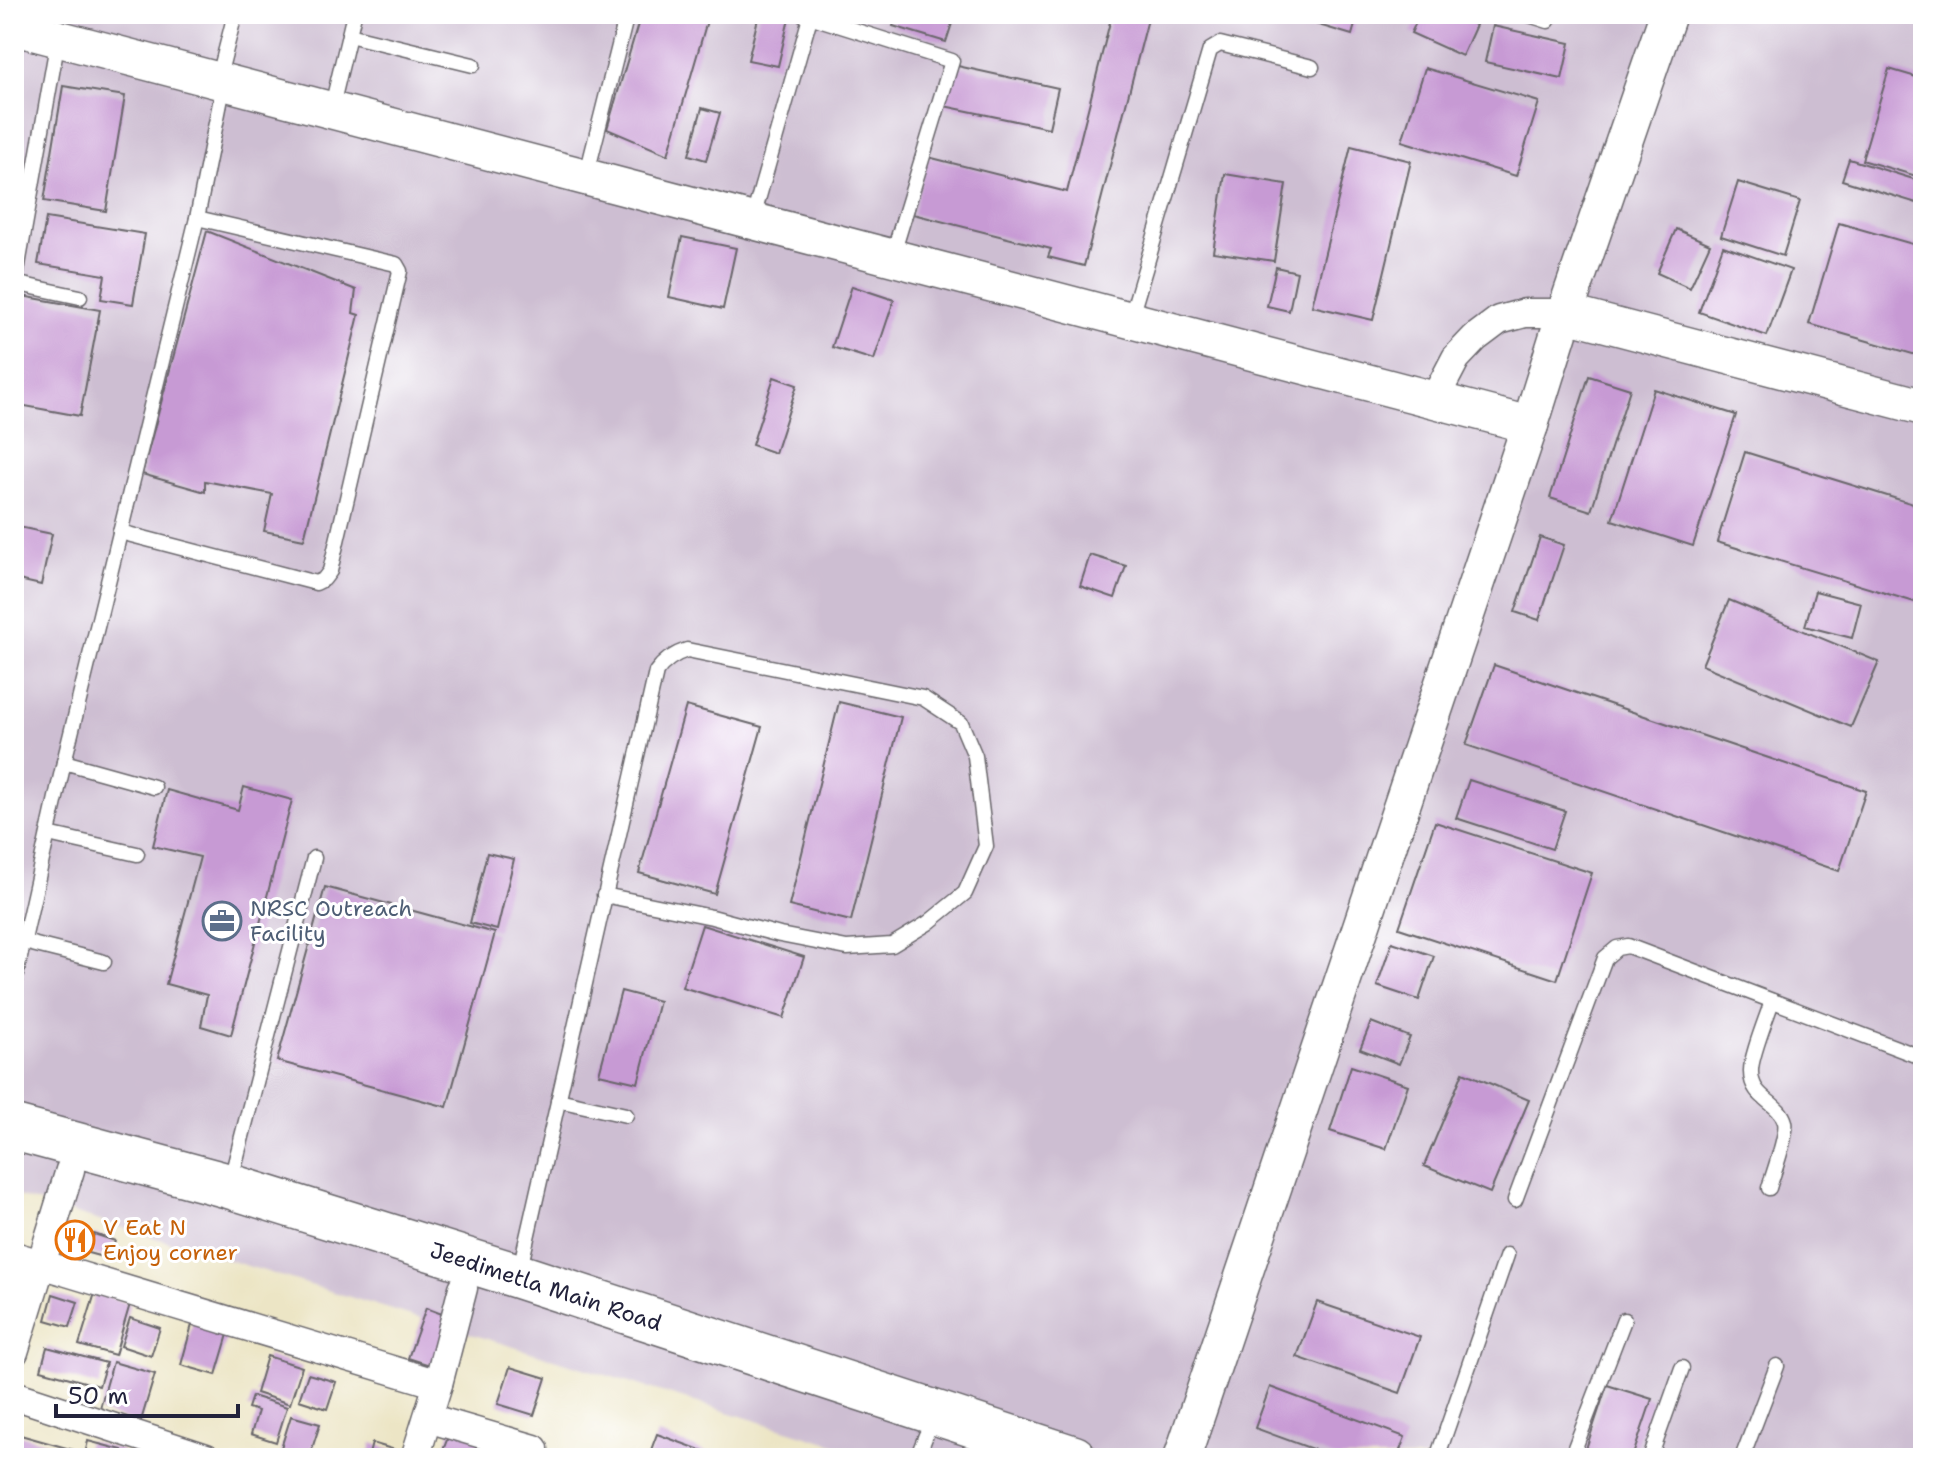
<svg xmlns="http://www.w3.org/2000/svg" width="1937" height="1472" font-family="'Shantell Sans',sans-serif">
  <style>
    .industrial { fill: #cdbed2 }
    .building { fill: #c79ad4 }
    .lines { fill: none; stroke-linecap: round; stroke-linejoin: round }
    .service-casing { stroke: #69666b; stroke-width: 17 }
    .minor-casing { stroke: #69666b; stroke-width: 31 }
    .tertiary-casing { stroke: #69666b; stroke-width: 39 }
    .primary-casing { stroke: #69666b; stroke-width: 47 }
    .service { stroke: #fff; stroke-width: 14 }
    .minor { stroke: #fff; stroke-width: 28 }
    .tertiary { stroke: #fff; stroke-width: 36 }
    .primary { stroke: #fff; stroke-width: 44 }
    .labels { text-anchor: middle; stroke-width: 6; stroke-linejoin: round; paint-order: stroke }
    .service-label { font-size: 22px; fill: #4e5e75; stroke: #fff; text-anchor: start }
    .food-label { font-size: 22px; fill: #c56008; stroke: #fff; text-anchor: start }
    .street-label { font-size: 22px; fill: #22223b; stroke: #fff }
  </style>
  <rect width="100%" height="100%" fill="#fff"/>
  <filter id="ink" filterUnits="userSpaceOnUse"><feTurbulence type="fractalNoise" baseFrequency=".0125" numOctaves="2"/><feDisplacementMap in="SourceGraphic" scale="16" xChannelSelector="R" yChannelSelector="G"/><feConvolveMatrix kernelMatrix="1 2 1 2 8 2 1 2 1" color-interpolation-filters="sRGB"/></filter>
  <filter id="wash" filterUnits="userSpaceOnUse"><feTurbulence type="fractalNoise" baseFrequency=".006" numOctaves="4" result="noise"/><feDisplacementMap in="SourceGraphic" scale="32" xChannelSelector="R" yChannelSelector="G"/><feGaussianBlur stdDeviation="1.8" result="paint"/><feColorMatrix in="noise" values="0 0 0 0 0 0 0 0 0 0 0 0 0 0 0 0 0 1.4 0 .05"/><feComposite in="paint" operator="in"/></filter>
  <g filter="url(#wash)">
    <rect width="100%" height="100%" fill="#ece5c5"/>
    <path class="industrial" d="M14,14h1909v1444h-1044l-865,-263z"/>
    <g id="blocks">
      <g class="building">
        <path d="M641,14h68l-41,141 -61,-26z"/>
        <path d="M759,14h31l-12,52 -30,-6z"/>
        <path d="M897,14h58l-9,28 -53,-16z"/>
        <path d="M1112,14h17l19,5 -64,247 -36,-9 3,-8 -138,-35 15,-57 139,35z"/>
        <path d="M1282,14h76l-6,21z"/>
        <path d="M1420,14h31l25,11 -14,31 -51,-23z"/>
        <path d="M1493,26l77,17 -8,36 -77,-17z"/>
        <path d="M953,65l105,23 -9,40 -105,-22z"/>
        <path d="M1425,68l114,34 -23,74 -114,-35z"/>
        <path d="M1889,69l34,10v99l-61,-18z"/>
        <path d="M63,86l62,10 -19,115 -62,-10z"/>
        <path d="M702,108l18,5 -14,47 -17,-5z"/>
        <path d="M1351,146l60,15 -38,159 -61,-14z"/>
        <path d="M1849,159l74,23v23l-81,-25z"/>
        <path d="M1225,174l61,10 -12,77 -61,-9z"/>
        <path d="M1738,182l62,19 -17,55 -62,-20z"/>
        <path d="M46,218l99,16 -12,70 -32,-5 4,-24 -67,-11z"/>
        <path d="M1839,223l84,24v110l-114,-33z"/>
        <path d="M1676,229l34,15 -20,44 -33,-15z"/>
        <path d="M207,231l149,59 -3,23 6,2 -55,224 -40,-8 8,-37 -67,-13v11l-63,-18z"/>
        <path d="M682,237l54,11 -13,61 -54,-12z"/>
        <path d="M1723,246l68,24 -24,66 -68,-24z"/>
        <path d="M1276,267l21,5 -8,39 -22,-5z"/>
        <path d="M852,286l42,14 -20,60 -42,-13z"/>
        <path d="M22,296l78,14 -20,106 -66,-12v-67z"/>
        <path d="M1589,376l41,13 -39,122 -41,-13z"/>
        <path d="M774,377l23,8 -22,68 -23,-8z"/>
        <path d="M1654,389l82,26 -43,131 -81,-26z"/>
        <path d="M1745,452l178,55v92l-2,5 -204,-62z"/>
        <path d="M14,526l38,8 -11,51 -27,-6z"/>
        <path d="M1540,537l24,8 -25,75 -24,-8z"/>
        <path d="M1090,555l36,11 -11,32 -35,-12z"/>
        <path d="M1815,591l46,12 -9,35 -47,-12z"/>
        <path d="M1729,600l150,62 -28,65 -149,-62z"/>
        <path d="M1494,665l372,126 -27,80 -373,-126z"/>
        <path d="M839,702l62,15 -50,204 -62,-15z"/>
        <path d="M686,706l76,21 -47,167 -76,-21z"/>
        <path d="M1469,780l96,31 -13,38 -96,-31z"/>
        <path d="M244,787l48,13 -61,235 -30,-9 6,-31 -41,-11 34,-127 -47,-11 14,-56 71,20z"/>
        <path d="M1435,822l157,51 -35,107 -158,-52z"/>
        <path d="M487,853l27,6 -17,71 -27,-7z"/>
        <path d="M325,887l170,46 -48,174 -170,-46z"/>
        <path d="M702,925l102,32 -20,61 -102,-31z"/>
        <path d="M1392,942l42,14 -15,44 -42,-14z"/>
        <path d="M621,991l38,10 -21,82 -39,-9z"/>
        <path d="M1371,1022l39,15 -11,27 -39,-15z"/>
        <path d="M1351,1066l57,19 -22,64 -56,-18z"/>
        <path d="M1463,1072l66,28 -39,93 -66,-27z"/>
        <path d="M63,1225l22,6 -6,19 -21,-5z"/>
        <path d="M94,1234l21,7 -5,18 -22,-6z"/>
        <path d="M95,1293l35,11 -15,51 -36,-10z"/>
        <path d="M53,1294l25,8 -8,25 -24,-7z"/>
        <path d="M1317,1302l103,35 -20,56 -103,-36z"/>
        <path d="M426,1308l24,9 -17,49 -25,-8z"/>
        <path d="M130,1318l30,10 -9,28 -30,-10z"/>
        <path d="M193,1321l36,10 -13,44 -35,-10z"/>
        <path d="M47,1347l59,16 -7,23 -58,-16z"/>
        <path d="M267,1356l35,11 -12,37 -34,-11z"/>
        <path d="M113,1362l42,12 -15,50 -41,-12z"/>
        <path d="M510,1367l36,11 -12,37 -36,-11z"/>
        <path d="M308,1374l28,8 -9,27 -28,-9z"/>
        <path d="M1607,1385l45,14 -20,59h-49z"/>
        <path d="M1270,1387l135,50 -8,21h-60l-82,-30z"/>
        <path d="M252,1396l35,11 -11,35 -25,-8 7,-23 -10,-3z"/>
        <path d="M291,1416l29,8 -11,34h-9l-20,-7z"/>
        <path d="M452,1427l83,31h-95z"/>
        <path d="M17,1434l60,17 -3,7h-60v-14z"/>
        <path d="M657,1434l60,22 -1,2h-68z"/>
        <path d="M88,1441l34,9 -2,8h-36z"/>
        <path d="M372,1443l33,10 -2,5h-35z"/>
      </g>
    </g>
  </g>
  <g filter="url(#ink)">
    <use href="#blocks" fill-opacity="0" stroke="#69666b" stroke-width="2"/>
    <g class="lines">
      <g class="service-casing">
        <g id="service">
          <path d="M803,14l149,47 -60,196"/>
          <path d="M1526,14l22,7"/>
          <path d="M349,35l124,30"/>
          <path d="M218,80l17,-66"/>
          <path d="M331,110l23,-96"/>
          <path d="M586,177l41,-163"/>
          <path d="M752,221l59,-207"/>
          <path d="M14,283l66,14"/>
          <path d="M14,288l44,-249"/>
          <path d="M1130,320l80,-270 10,-6 92,23"/>
          <path d="M120,532l196,51 8,-4 6,-8 70,-300 -4,-7 -199,-46"/>
          <path d="M64,762l90,25"/>
          <path d="M48,834l89,20"/>
          <path d="M24,942l80,20"/>
          <path d="M14,984l50,-222 133,-544 27,-135"/>
          <path d="M558,1100l68,15"/>
          <path d="M230,1183l84,-325"/>
          <path d="M1769,1188c4,-14 19,-54 16,-66 -6,-21 -34,-23 -34,-50 -1,-14 16,-55 21,-71"/>
          <path d="M1515,1200l90,-242 12,-10 11,-2 295,112"/>
          <path d="M519,1273l137,-601c8,-11 18,-18 31,-22l236,48 38,25 14,33 11,90 -21,47 -37,30 -36,22 -45,3 -67,-13 -68,-18 -108,-22"/>
          <path d="M917,1458l9,-23"/>
          <path d="M1437,1458l70,-203"/>
          <path d="M1571,1458l53,-138"/>
          <path d="M1650,1458l32,-90"/>
          <path d="M1742,1458l35,-92"/>
        </g>
      </g>
      <g class="minor-casing">
        <g id="minor">
          <path d="M1434,400l22,-42 19,-20 24,-18 26,-7h40"/>
          <path d="M14,1256l424,128"/>
          <path d="M14,1352l56,-182"/>
          <path d="M14,1395l192,63"/>
          <path d="M428,1418l106,31"/>
          <path d="M415,1458l23,-74 25,-96"/>
        </g>
      </g>
      <g class="tertiary-casing">
        <g id="tertiary">
          <path d="M14,27l1516,398"/>
          <path d="M1565,313l358,94"/>
          <path d="M1182,1458l348,-1033 35,-112 103,-299"/>
        </g>
      </g>
      <g class="primary-casing">
        <path id="primary" d="M14,1128l215,58 289,90 556,182"/>
      </g>
      <use href="#service" class="service"/>
      <use href="#minor" class="minor"/>
      <use href="#tertiary" class="tertiary"/>
      <use href="#primary" class="primary"/>
    </g>
  </g>
  <defs>
    <g id="office-ring" transform="scale(2)"><circle r="9.5" fill="#fff" stroke="#5c6f8a" stroke-width="1.5"/><path d="M-6-3h4V-5.5h4V-3h4V5H-6ZM-1-4.5V-3h2v-1.5ZM-6 0V1H6V0Z" fill="#5c6f8a"/></g>
    <g id="restaurant-ring" transform="scale(2)"><circle r="9.5" fill="#fff" stroke="#e8710a" stroke-width="1.5"/><path d="M-5-6h1v4h1v-4h1v4h1v-4h1v5L-1.5 .5V6h-2V.5L-5-1ZM5-6V6H3V1.5H1.5Q1.5-4 5-6Z" fill="#e8710a"/></g>
  </defs>
  <g fill-rule="evenodd">
    <use href="#office-ring" x="222" y="921"/>
    <use href="#restaurant-ring" x="75" y="1240"/>
  </g>
  <g class="labels">
    <g class="service-label">
      <text x="250" y="916">NRSC Outreach<tspan x="250" dy="25">Facility</tspan></text>
    </g>
    <g class="food-label">
      <text x="103" y="1235">V Eat N<tspan x="103" dy="25">Enjoy corner</tspan></text>
    </g>
    <g class="street-label">
      <text transform="translate(546 1286) rotate(18)" y="8">Jeedimetla Main Road</text>
    </g>
  </g>
  <rect width="1937" height="1472" fill="none" stroke="#fff" stroke-width="48"/>
  <path d="M56 1404v12h182v-12" fill="none" stroke="#22223b" stroke-width="4"/>
  <text x="68" y="1404" font-size="24" fill="#22223b" stroke="#ffffff" stroke-width="6" paint-order="stroke">50 m</text>
</svg>
